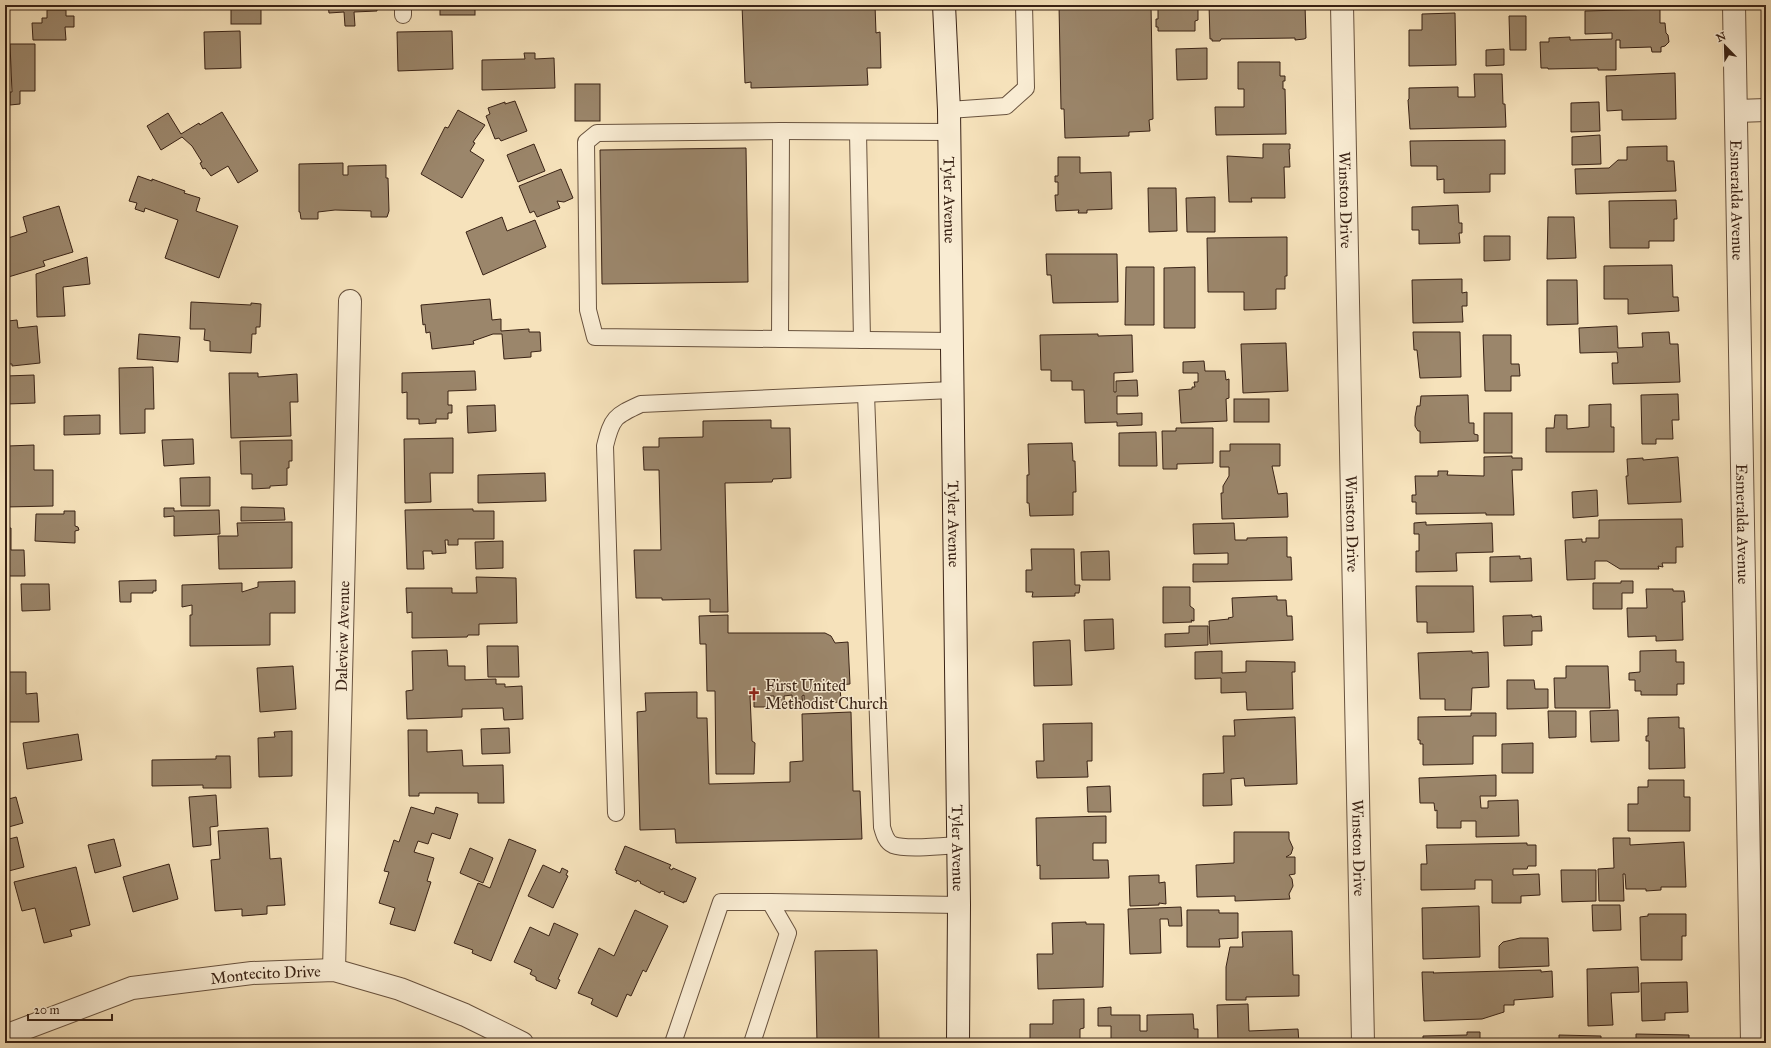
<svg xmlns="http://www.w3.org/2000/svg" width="1771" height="1048" font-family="'IM FELL Great Primer',serif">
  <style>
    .building { fill: #9b866b; stroke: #392215 }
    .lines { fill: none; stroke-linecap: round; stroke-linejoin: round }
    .lane-casing { stroke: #68523e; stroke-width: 18 }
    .street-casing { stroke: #68523e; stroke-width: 24 }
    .secondary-casing { stroke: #392215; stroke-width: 24 }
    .lane { stroke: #f9ecd3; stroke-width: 16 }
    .street { stroke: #f9ecd3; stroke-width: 22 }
    .secondary { stroke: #f9ecd3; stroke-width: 22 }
    .labels { text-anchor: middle; stroke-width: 3; stroke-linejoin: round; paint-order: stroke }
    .street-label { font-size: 16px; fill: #392215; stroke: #f9ecd3 }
    .poi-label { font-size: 16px; fill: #392215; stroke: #f9ecd3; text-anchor: start }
  </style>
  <rect width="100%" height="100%" fill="#f6e2bb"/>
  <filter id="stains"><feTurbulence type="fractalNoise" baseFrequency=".005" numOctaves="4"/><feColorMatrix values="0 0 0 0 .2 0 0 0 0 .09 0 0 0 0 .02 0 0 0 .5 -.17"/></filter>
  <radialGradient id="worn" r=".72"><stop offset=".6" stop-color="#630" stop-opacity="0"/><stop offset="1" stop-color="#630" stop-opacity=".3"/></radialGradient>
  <g class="building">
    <rect x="231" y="5" width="30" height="19"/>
    <path d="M328,5h49v6l-23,1 1,14h-10l-1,-14 -15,1z"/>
    <rect x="440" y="5" width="35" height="10"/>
    <path d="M742,5h133l1,28 4,-1 1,36h-14l1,17 -117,3v-6l-6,1z"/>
    <path d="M1059,5h92l2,114 -4,1 1,11 -21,1v4l-64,2 -1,-29h-3z"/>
    <path d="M1158,5h37v3h3v12l-3,1v10h-37v-4h-2v-8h2z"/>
    <path d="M1209,5h38v4l20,-1v-3h38l1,33 -2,1 -9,1v-2l-74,1 -1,2h-8v-2h-2z"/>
    <path d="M1486,5h41v1l-41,1z"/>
    <path d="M1660,9v14h5l1,10 2,2 1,7 -4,4 -4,1v5h-9l-1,-5 -31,1v-8h-4v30h-18v-2l-50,1v-1h-7l-1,-26h9v-4l21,-1v3l42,-1v-6l-27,1v-23z"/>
    <path d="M47,10h19v6h8v11h-9l1,13h-33l-1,-17h10v-5h5z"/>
    <path d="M1455,13l1,52 -47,1v-36h13v-16z"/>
    <path d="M1509,16h17v34h-16z"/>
    <path d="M240,31l1,37 -36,1 -1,-37z"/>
    <path d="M452,31l1,38 -55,2 -1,-39z"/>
    <path d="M10,44h25v47h-15v13l-10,1v-13h2z"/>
    <path d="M1207,48v31l-30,1 -1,-31z"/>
    <path d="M1504,49v16l-18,1v-16z"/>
    <path d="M524,53h11v6l19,-1 1,30 -73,2v-30l43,-1z"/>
    <path d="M1238,62h42v14h5v5h-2v8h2l1,45 -70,1 -1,-28h29v-18h-6z"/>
    <path d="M1675,73l1,46 -54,1v-10l-15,1 -1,-35z"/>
    <path d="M1474,74h28l1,30h2l1,23 -96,2 -2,-29 1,-1v-11l49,-1v10h17z"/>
    <rect x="575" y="84" width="25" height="37"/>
    <path d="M515,101l12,30 -26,10 -2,-3 -4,1 -9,-23 4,-2 -2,-6 17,-6v2z"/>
    <path d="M1599,102l1,29 -29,1v-29z"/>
    <path d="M458,110l27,15 -12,17 2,1 -5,8 14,9 -22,38 -41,-24 24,-47 3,1z"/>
    <path d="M222,112l36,59 -20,12 -10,-17 -17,10 -6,-8 -2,1 -3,-6 2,-1 -10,-16 -10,-9 -21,13 -14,-24 21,-13 13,21 18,-11 1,2z"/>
    <path d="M1600,135l1,29 -29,1v-28z"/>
    <path d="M1505,140v34h-15v18l-46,1v-14l-7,1v-14h-26l-1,-25z"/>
    <path d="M534,144l11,27 -27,11 -11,-27z"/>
    <path d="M1263,144h27v5h-1l1,18h-6l1,31h-34l1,4h-23l-2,-46 36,2z"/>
    <path d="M1667,146v15h7l2,30 -100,3 -1,-25 34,-1 9,-8h9v-13z"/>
    <path d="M746,148l2,134 -146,2 -2,-134z"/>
    <path d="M1058,157h22v16l31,-1 1,37 -25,1v3h-9l1,-3 -23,1 -1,-16h3v-13h-3v-6h3z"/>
    <path d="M343,163v12h5v-9l38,-1v13h2l1,33 -2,6h-16v-6l-36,-1 -17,2v7h-17l-1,-7h-1v-48z"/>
    <path d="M561,169l12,29 -9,4 -7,-1 3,7 -23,9 -3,-6 -4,2 -11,-27z"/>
    <path d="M138,176l14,5v-2l33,12 -1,2 16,5 -4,13 42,15 -19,52 -54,-20 13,-38 -33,-12 -1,4 -9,-3 2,-6 -8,-2z"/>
    <path d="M1148,188h28l1,43 -28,1z"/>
    <path d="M1215,197v35h-28l-1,-34z"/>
    <path d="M1676,200l1,19h-3v22h-25v7h-39l-1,-47z"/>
    <path d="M1458,205l1,18h3v10h-3l1,10 -41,1v-14h-7v-23z"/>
    <path d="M59,206l14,46 -30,9 2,5 -40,12v-39l22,-7 -4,-15z"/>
    <path d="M502,217l5,14 28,-11 11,27 -63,28 -17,-43z"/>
    <path d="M1548,217h26l2,41 -29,1z"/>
    <path d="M1484,236h26v24l-26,1z"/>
    <path d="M1287,237v39h-2v13h-9v20l-32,1v-18h-36l-1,-54z"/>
    <path d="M1046,254h71l1,48 -65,1 -2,-28h-4z"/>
    <path d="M87,257l3,27 -27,3 2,29 -28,1 -1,-43z"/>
    <path d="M1672,265l1,32h5l1,14 -51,3v-15h-24v-33z"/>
    <path d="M1126,267h28v58h-29z"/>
    <path d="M1195,267v61h-31v-60z"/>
    <path d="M1462,279v14l5,-1v14h-5l1,16 -50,1 -1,-43z"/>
    <path d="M1547,280h30l1,44 -31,1z"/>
    <path d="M490,299l2,21 9,-1v12l28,-2v3h11l1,19 -10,1v5l-27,2 -2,-25h-9l-20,7 1,3 -42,5 -2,-17 -4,1 -1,-9 -2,1 -2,-20z"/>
    <path d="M191,302l60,3v-2l10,1 -1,23h-4v7h-4l-1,19 -41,-2v-10l-6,-1 1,-11h-15z"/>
    <path d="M5,305h2l1,16 9,-1 1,8 19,-2 3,37 -28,3v-2h-7z"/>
    <path d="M1617,326l1,22 25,-1 -1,-14 27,-1 1,12h8l2,38 -67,2 -1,-21h6l-1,-11 -37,1 -1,-25z"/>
    <path d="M1413,332h47l1,45 -41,1 -3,-28h-3z"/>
    <path d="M139,334l41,3 -2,25 -41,-3z"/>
    <path d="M1098,334v2l34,-1 1,37 -19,1v19h2v-11l21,-1 1,16h-21v18l25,-1v12l-25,1v-4l-32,1 -1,-33h-12v-9h-21v-11h-10l-1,-35z"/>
    <path d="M1483,335h28v29h8l1,12h-9v15h-26z"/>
    <path d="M1286,343l2,48 -45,2 -2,-49z"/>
    <path d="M1204,361l1,10h20l1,9 3,-1v19l-3,1 1,22 -46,2 -2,-33 13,-1v-2h3l-1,-5h4v-9h-15v-11z"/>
    <path d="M153,367l1,42h-9v24l-25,1 -1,-66z"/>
    <path d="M475,371l1,19 -28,1v14h4v8h-4v6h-12v4l-17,1v-5h-12v-27l-5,1v-20z"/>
    <path d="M229,373h29v4l39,-3 1,28h-8l1,34 -60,2z"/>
    <path d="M34,375l1,28 -28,1 -1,-28z"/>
    <path d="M1678,394l1,26h-7l1,19h-17v5h-14l-1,-49z"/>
    <path d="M1468,395l1,28h5v11l4,1v6l-58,2v-12h-2l-3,-5v-9l2,-11h3l1,-10z"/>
    <rect x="1234" y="399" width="35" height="23"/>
    <path d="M1611,404v23h3v25h-68v-24h8l1,-13h12v14l22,-2v-22z"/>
    <path d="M495,405l1,26 -28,2 -1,-27z"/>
    <rect x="1484" y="413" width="28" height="40"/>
    <path d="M100,415v19l-36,1v-19z"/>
    <path d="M771,420v8h19l1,50 -18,1 -1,3 -47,1 3,129h-18v-13l-48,1v-2h-26l-2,-48h27l-2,-80h-15l-1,-23h16v-9l44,-1v-16z"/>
    <path d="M1176,428h37v35l-36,1v5h-14l-1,-38h14z"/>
    <path d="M1156,432l1,34h-38v-33z"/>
    <path d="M453,438v35h-23l1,29 -26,1 -1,-64z"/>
    <path d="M193,439l1,25 -30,2 -2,-26z"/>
    <path d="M292,440v21h-3v7h-2v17l-17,1v2l-18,1v-15h-11l-1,-33z"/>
    <path d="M1072,443l1,18h2l1,31h-3v23l-43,1 -1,-13h-2v-28h2l-1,-31z"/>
    <path d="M1230,444h50v22h-8l6,28 9,-1 1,24 -66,2 -1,-26h2v-7l6,-10v-9h-9v-16h10z"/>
    <path d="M34,445v25h19v36l-48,1v-34h3v-27z"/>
    <path d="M1512,456v2h10v12h-10l2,45h-28v-2l-70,1v-12h-4v-7h4l-1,-19h23v-5h10l-1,4 37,1v-19z"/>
    <path d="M1678,457l3,45 -53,2 -2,-28h2l-1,-17 16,-1v2z"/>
    <path d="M545,473l1,28 -68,2v-28z"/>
    <path d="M210,477v29h-29l-1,-28z"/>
    <path d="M1597,490l1,26 -25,2 -1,-26z"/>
    <path d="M241,507l43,1 1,12 -44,1z"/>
    <path d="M164,508h10v3l45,-1 1,24 -46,2v-20l-10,1z"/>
    <path d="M473,509v2h21v28h-36v6h-10v-5h-3l1,13 -14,1v-3h-9l1,18h-17l-2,-59z"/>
    <path d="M64,511h11v15l3,1 1,3 -4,1v12l-40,-2 1,-27h28z"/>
    <path d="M1682,519l1,28h-7v16h-14l1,4 -5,-1 1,3h-39l-13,-8h-12v18l-28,1 -2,-40 17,-1v3h4v-4h13v-18z"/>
    <path d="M292,522v46l-73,1 -1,-33h20l-1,-13z"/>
    <path d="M1426,522v3l66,-2 1,29 -37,1 1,18 -41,1v-21h3v-17h-5v-11z"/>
    <path d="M1234,523l1,17h12v-2l40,-1v20h4l1,23 -99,2v-18h35v-11l-34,1 -1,-30z"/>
    <path d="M5,528h6v22h13l1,26h-20z"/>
    <path d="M503,541v27l-27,1 -1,-27z"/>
    <path d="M1031,549h43l1,36h5l-1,8h-4v3l-43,1 1,-5h-7v-22h6z"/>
    <path d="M1109,551l1,29h-28l-1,-28z"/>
    <path d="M1520,556v3l11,-1 1,23 -42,1v-25z"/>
    <path d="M476,577l40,1 1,45 -38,1v11h-11l-1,2 -55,1v-26l-5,1 -1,-25h46v5h25z"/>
    <path d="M156,580v11h-3v2h-22v9h-11l-1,-21z"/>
    <path d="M295,581v32h-25v32l-80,1v-31h2v-10l-10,2v-22l60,-2v9l16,-5v-5z"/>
    <path d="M1621,581h12v12h-11v16h-29v-26h28z"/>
    <path d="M21,584h28l1,26 -28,1z"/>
    <path d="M1416,586h57l1,46 -47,1v-11h-10z"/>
    <path d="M1163,587h27v19l4,3v12l-3,-1 1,2 -29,1z"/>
    <path d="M1646,589h27v2h11l1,11h-3l1,38 -27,1v-5l-28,1 -1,-29h20z"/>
    <path d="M1277,596v4h9l1,16h5l1,24 -83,4 -1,-23 20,-2 -1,-1 5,-1 -1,-19z"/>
    <path d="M728,615v18h97l6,3 4,7 13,-1 2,42 -10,1 1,17 -37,2v-9l-2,1 1,10 -11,1v-12l-8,1 1,11h-11v-11h-7l1,11h-14v-11h-4l2,45 3,2 -1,31h-38l-1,-83h-8l-1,-47h-6l-1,-28z"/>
    <path d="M1532,615v2l9,-1 1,15h-10v14l-28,1 -1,-30z"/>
    <path d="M1113,619l1,30 -29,2 -1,-31z"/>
    <path d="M1189,626h19v19l-43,2v-13l24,-1z"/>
    <path d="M1070,640l2,45 -38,1 -1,-44z"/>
    <path d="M487,646h31l1,31h-31z"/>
    <path d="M447,650l1,16h17v14l31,-1v5h9v3l17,-1 1,33 -19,1 -1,-12 -41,1v8l-55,2 -1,-28 7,-1 -1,-39z"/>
    <path d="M1676,650v12h8v22h-7v11h-36v-4h-6v-11h-6v-7l11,-1v-21z"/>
    <path d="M1222,651v22l24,-1v-11l49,1v10h-3l1,37 -46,1 -1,-18 -25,1v-15l-26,1v-27z"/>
    <path d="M1472,651v2l16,-1 1,35 -17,1 -1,22h-26v-11h-25l-2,-46z"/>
    <path d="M293,666l3,43 -36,3 -3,-44z"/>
    <path d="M1566,666h42l2,42h-55l-1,-30h12z"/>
    <path d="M5,672h21v22l11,-1 2,29h-34z"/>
    <path d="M1507,680h27l1,9h13v19l-41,1z"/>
    <path d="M697,692v26h10l2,66 81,-2v-20l13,-1 -1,-47 49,-2 2,79h7l2,48 -186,4 -1,-14 -35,1 -3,-118 9,-1 -1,-18z"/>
    <path d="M1618,710l1,31 -28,1 -1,-31z"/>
    <path d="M1548,711h28v26l-27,1z"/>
    <path d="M1471,713h25v23h-23v28l-50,1v-21h-3v-4h-2v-23l53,-1z"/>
    <path d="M1295,717l2,67 -52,2 -1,-8 -13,1 1,26 -29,1v-32l21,-1 -1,-37h12l-1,-16z"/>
    <path d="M1679,717v11h5l1,40 -36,1v-28h-3v-5h2v-18z"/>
    <path d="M1092,723v38h-5l1,16 -51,1 -1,-17h8l-1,-37z"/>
    <path d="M509,728l1,25 -28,1 -1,-25z"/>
    <path d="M408,730h19v22l35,-2 1,16 40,-1 1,38h-26v-10h-59v3h-10z"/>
    <path d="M292,731v45l-33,1 -1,-39 17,-1 -1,-5z"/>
    <path d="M78,734l4,26 -55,9 -4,-26z"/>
    <path d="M1533,743v30h-31v-29z"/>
    <path d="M216,756h14l1,32h-28v-3l-51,1v-26l64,-1z"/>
    <path d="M1496,775v21h-16l1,12h7v-7l30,-1 1,36 -43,1v-16h-15v7h-24v-18l-2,1 -1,-8h-14l-1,-25z"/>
    <path d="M1648,780h36v17h6v34h-62v-27h10v-17h10z"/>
    <path d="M1110,786l1,26h-23l-1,-25z"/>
    <path d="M216,795l2,31 -8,1 1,18 -18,2 -4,-50z"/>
    <path d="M16,797l7,26 -18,5v-28z"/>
    <path d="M411,807l23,7 2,-7 22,7 -8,25 -18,-6 -4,11 -10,-3 -4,11 20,6 -7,23 4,1 -16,49 -25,-7 5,-16 -16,-5 10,-31 -5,-1 10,-31 5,2z"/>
    <path d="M1106,816v27h-13v17h15l1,18 -69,1v-14l-3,1 -1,-48z"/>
    <path d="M268,828l2,31 11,-1 4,47 -18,1v8l-25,2v-7l-27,2 -4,-51 9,-1 -2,-28z"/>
    <path d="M1234,832h55v7l4,9 -2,6 -5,3h9v17l-6,1 3,4 1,7 -4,8 1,5 -55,2v-5l-38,1 -1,-32 38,-2z"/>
    <path d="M17,837l7,30 -19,5v-32z"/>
    <path d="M1613,838h17v7l54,-3 2,45h-25v3l-15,1v-2h-20l-1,-15h-2l1,27h-25l-1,-32 16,-1z"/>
    <path d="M114,839l7,27 -26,7 -7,-28z"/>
    <path d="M509,839l27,11 -45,111 -19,-8 1,-3 -19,-7 24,-60 12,5z"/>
    <path d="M1527,843v2h9v21h-8l-1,3h-14v6l26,-1 1,21 -19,1v7h-29v-23h-17v9l-54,1v-26h6l-1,-19z"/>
    <path d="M625,846l46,19 -2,3 3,2 1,-2 23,10 -10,24 -2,-1v2l-20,-9 1,-2 -4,-1 -1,2 -20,-10 1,-1 -4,-2 -1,2 -20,-9 1,-2 -2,-1z"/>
    <path d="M470,848l23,10 -10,25 -23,-10z"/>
    <path d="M169,864l9,35 -45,13 -10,-35z"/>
    <path d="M543,865l17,8 2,-5 6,3 -2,4 2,1 -15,32 -25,-12z"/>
    <path d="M76,867l14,58 -20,5 2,6 -28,7 -9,-35 -13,3 -8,-29z"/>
    <path d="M1561,870h35v31l-34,1z"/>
    <path d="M1159,875v8l6,-1 1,22 -7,-1v2l-29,1 -1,-30z"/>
    <path d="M1592,905h28l1,25 -28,1z"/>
    <path d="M1479,906l1,51 -57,2 -1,-51z"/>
    <path d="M1181,907l1,19h-13l-1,-7h-8l1,34 -31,1 -2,-45z"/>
    <path d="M635,910l33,16 -22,46 -3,-2 -12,26 -4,-2 -10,23 -26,-13 2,-5 -15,-6 21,-45 15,8z"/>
    <path d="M1187,910h32v3h19v25l-19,1 1,8h-33z"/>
    <path d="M1648,914h38v22h-4v24h-41l-1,-43 8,-1z"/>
    <path d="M1086,922v2h18l-1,63 -65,2 -1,-35h16l-1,-31z"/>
    <path d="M554,923l24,11 -20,45 2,1 -4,9 -20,-9v-3l-6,-3 2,-4 -18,-8 16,-35 19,9z"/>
    <path d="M1292,931l1,44h6v21l-53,1v3h-20v-33l4,-20h13l-1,-15z"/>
    <path d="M1520,938h28l1,28 -50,2v-22l4,-4z"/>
    <path d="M877,950l2,92 6,1h-68l-2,-92z"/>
    <path d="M1638,967l1,25 -28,1 2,32 -25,1 -1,-57z"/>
    <path d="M1541,970v2l11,-1 1,26 -39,3v5h-10v7l-22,7 -58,2 -2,-49h12l-1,1z"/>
    <path d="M1687,982l1,30 -23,1v7l-23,1 -1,-38z"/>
    <path d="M1084,999v29l-4,1v11h21v3h-71v-19h23v-24z"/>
    <path d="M1248,1004l1,27 49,-2 1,14h-81l-1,-38z"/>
    <path d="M1111,1007v8h29v16h7v-16l46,-1 1,15h4v14h-87v-17h-13v-18z"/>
    <path d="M1467,1032h13v7l-11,1v3h-46v-7l44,-1z"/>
    <path d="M1636,1034l53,1v8h-53z"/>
    <path d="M1559,1035l42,1v7h-42z"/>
    <path d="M1550,1040v3h-39v-2z"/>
  </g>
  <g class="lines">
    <g class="lane-casing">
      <g id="lane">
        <path d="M403,5v10"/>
        <path d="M949,110l57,-4 20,-18 -2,-83"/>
        <path d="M858,132l4,208"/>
        <path d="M949,132l-168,-1 -184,2 -11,9 2,168 7,27 357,4"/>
        <path d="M780,339l1,-208"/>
        <path d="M866,394l16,433c2,7 4,15 11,18 13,5 51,1 66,0"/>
        <path d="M616,813l-11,-367c7,-29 10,-30 36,-42l311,-14"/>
        <path d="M770,902l189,3"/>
        <path d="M673,1043l48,-141h49l18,31 -36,110"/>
      </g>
    </g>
    <g class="street-casing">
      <g id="street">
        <path id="s1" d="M1342,5l21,1038"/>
        <path id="s2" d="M1734,5l18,1038"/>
        <path d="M1737,111l29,-1"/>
        <path id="s3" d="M334,970l16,-669"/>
        <path id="s4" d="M5,1036l127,-48 120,-15 82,-3 66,19 65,26 57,28"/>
      </g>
    </g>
    <g class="secondary-casing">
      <g id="secondary">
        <path id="s5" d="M944,5l5,105 10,795 -1,138"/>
      </g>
    </g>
    <use href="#lane" class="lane"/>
    <use href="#street" class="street"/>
    <use href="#secondary" class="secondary"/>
  </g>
  <defs>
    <g id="church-bare" transform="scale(1.08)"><path d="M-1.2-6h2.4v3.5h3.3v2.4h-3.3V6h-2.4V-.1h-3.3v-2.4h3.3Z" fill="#8f2418" stroke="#f9ecd3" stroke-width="2.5" paint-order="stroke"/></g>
  </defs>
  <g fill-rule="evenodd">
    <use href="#church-bare" x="754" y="694"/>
  </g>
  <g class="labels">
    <g class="street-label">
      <text dy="6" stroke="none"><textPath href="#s5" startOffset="195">Tyler Avenue</textPath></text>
      <text dy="6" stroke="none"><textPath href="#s1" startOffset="195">Winston Drive</textPath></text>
      <text dy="6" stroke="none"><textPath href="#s2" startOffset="195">Esmeralda Avenue</textPath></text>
      <text dy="6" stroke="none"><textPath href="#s5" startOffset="519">Tyler Avenue</textPath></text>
      <text dy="6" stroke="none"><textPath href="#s1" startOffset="519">Winston Drive</textPath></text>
      <text dy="6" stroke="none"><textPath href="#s2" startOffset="519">Esmeralda Avenue</textPath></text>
      <text dy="6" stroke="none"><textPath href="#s3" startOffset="334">Daleview Avenue</textPath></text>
      <text dy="6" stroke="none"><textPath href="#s5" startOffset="843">Tyler Avenue</textPath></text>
      <text dy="6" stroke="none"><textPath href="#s1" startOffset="843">Winston Drive</textPath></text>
      <text dy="6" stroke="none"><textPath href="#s4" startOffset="270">Montecito Drive</textPath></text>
    </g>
    <g class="poi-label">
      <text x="765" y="691">First United<tspan x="765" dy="18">Methodist Church</tspan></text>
    </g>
  </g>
  <rect width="1771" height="1048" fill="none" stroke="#f6e2bb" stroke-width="20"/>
  <rect x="6" y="6" width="1759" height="1036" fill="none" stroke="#392215" stroke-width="2"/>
  <rect x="10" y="10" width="1751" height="1028" fill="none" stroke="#392215"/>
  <g transform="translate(1725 46) rotate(337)" stroke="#f9ecd3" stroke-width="3" paint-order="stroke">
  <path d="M0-3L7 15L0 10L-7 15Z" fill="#392215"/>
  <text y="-6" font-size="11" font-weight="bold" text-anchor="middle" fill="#392215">N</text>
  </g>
  <path d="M28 1014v6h84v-6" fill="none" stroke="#392215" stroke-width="2"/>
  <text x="34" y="1014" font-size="12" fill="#392215" stroke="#f9ecd3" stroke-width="3" paint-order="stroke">20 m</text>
  <rect width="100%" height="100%" filter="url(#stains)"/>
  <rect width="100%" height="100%" fill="url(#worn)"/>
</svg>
